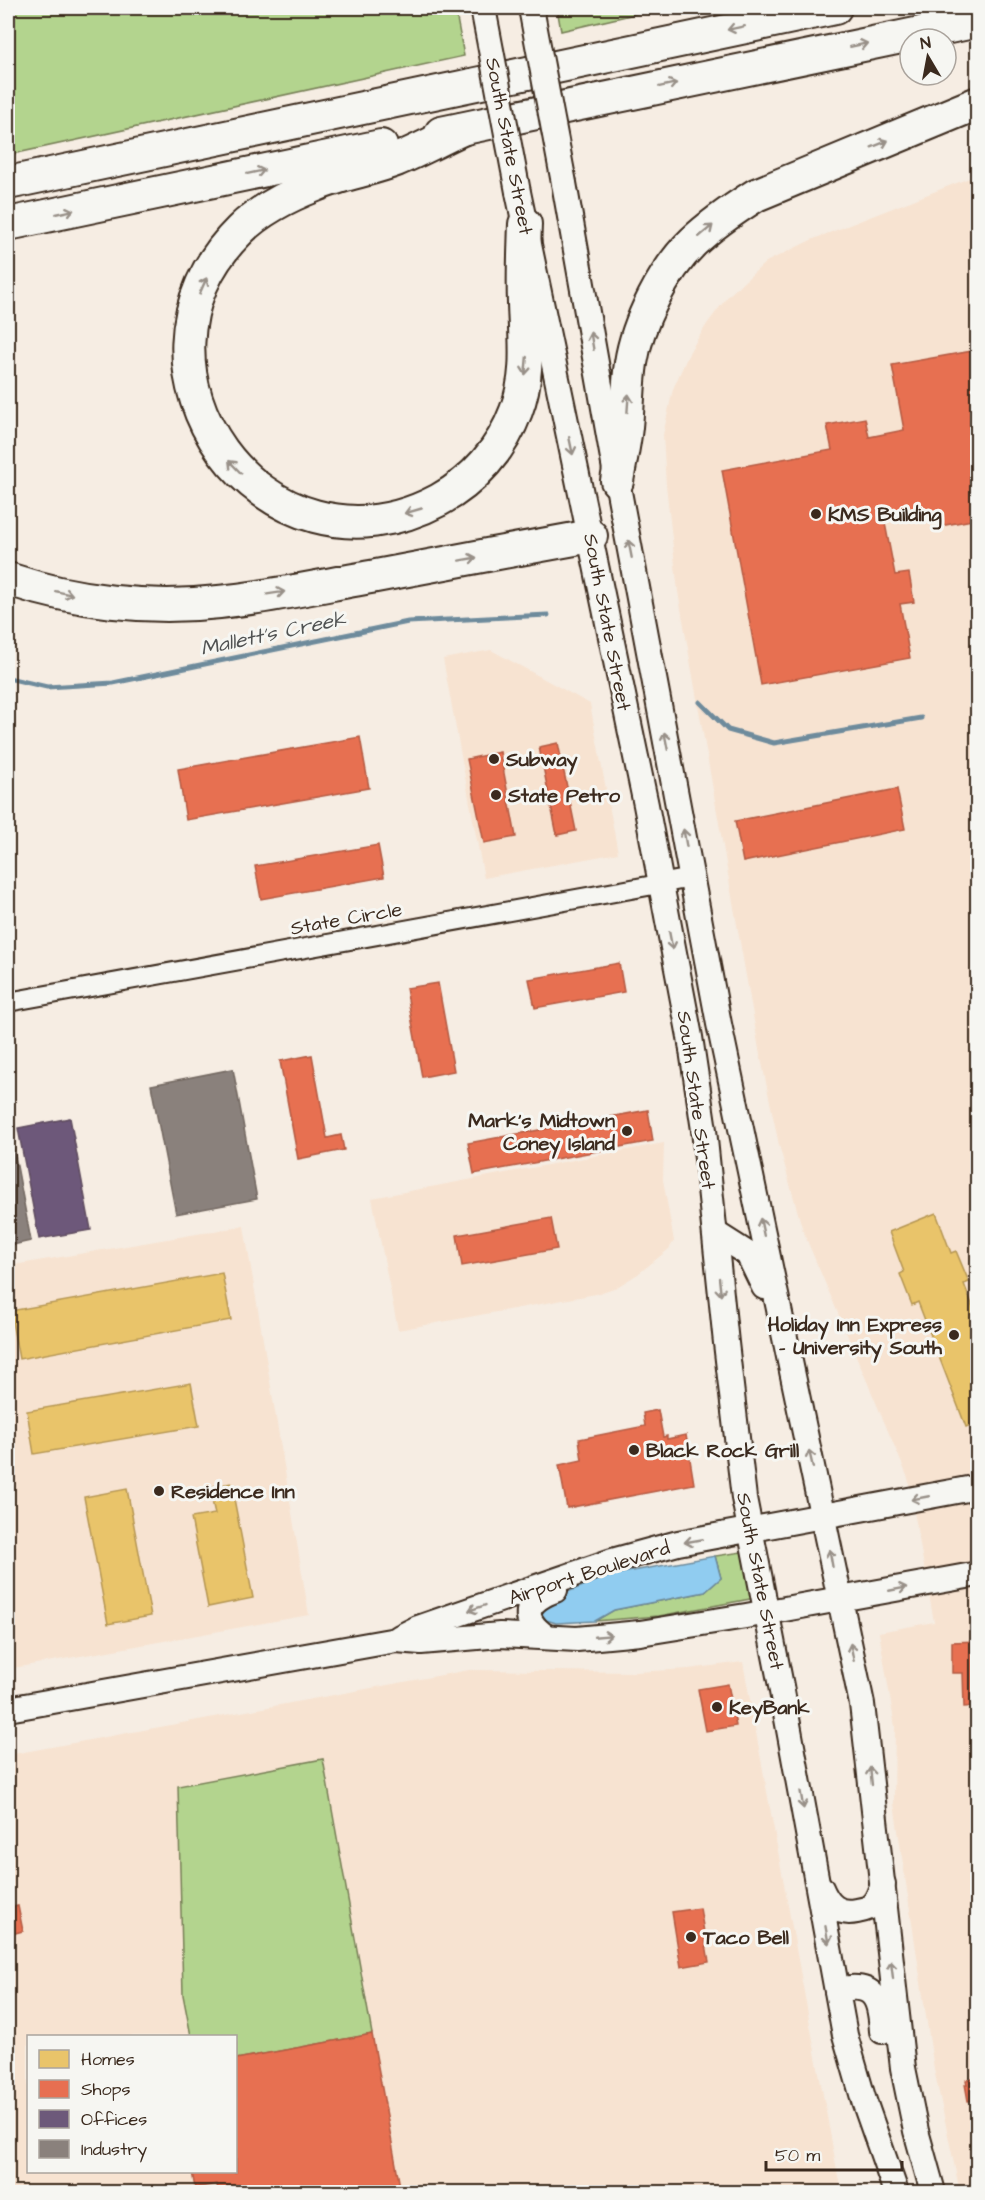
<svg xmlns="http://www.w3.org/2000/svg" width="985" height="2200" font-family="'Architects Daughter',sans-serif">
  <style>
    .built { fill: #f7e3d1; fill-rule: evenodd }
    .green { fill: #b3d48e; stroke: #777f56; stroke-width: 1.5 }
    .water { fill: #90ccf0; stroke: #6e8b9c; stroke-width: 1.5 }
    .homes { fill: #e9c46a; stroke: #b59653; stroke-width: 1.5 }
    .shops { fill: #e76f51; stroke: #b35a42; stroke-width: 1.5 }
    .offices { fill: #6d597a; stroke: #5e4b5e; stroke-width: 1.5 }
    .industry { fill: #8a817c; stroke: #726760; stroke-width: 1.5 }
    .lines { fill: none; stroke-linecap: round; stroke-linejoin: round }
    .stream { stroke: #6e8b9c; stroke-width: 5 }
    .street-casing { stroke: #3b2a1e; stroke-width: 22 }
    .secondary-casing { stroke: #3b2a1e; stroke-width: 28 }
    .highway-casing { stroke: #3b2a1e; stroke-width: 36 }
    .street { stroke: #f6f6f2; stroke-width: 18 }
    .secondary { stroke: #f6f6f2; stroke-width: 24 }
    .highway { stroke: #f6f6f2; stroke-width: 32 }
    .secondary-bridge-casing { stroke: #3b2a1e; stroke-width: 28; stroke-linecap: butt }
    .secondary-bridge { stroke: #f6f6f2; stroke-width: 24 }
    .oneway { stroke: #989088 }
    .poi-dot { fill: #3b2a1e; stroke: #f6f6f2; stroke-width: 2 }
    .labels { text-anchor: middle; stroke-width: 6; stroke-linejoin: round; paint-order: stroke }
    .street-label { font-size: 20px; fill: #3b2a1e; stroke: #f6f6f2 }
    .poi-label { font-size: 20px; font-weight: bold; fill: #3b2a1e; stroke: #f6f6f2; text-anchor: start }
    .water-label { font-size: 21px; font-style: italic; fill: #505252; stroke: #f6f6f2 }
  </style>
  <rect width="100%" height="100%" fill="#f6ede3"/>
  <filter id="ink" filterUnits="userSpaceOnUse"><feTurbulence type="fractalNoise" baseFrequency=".0167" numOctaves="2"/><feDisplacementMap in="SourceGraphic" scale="12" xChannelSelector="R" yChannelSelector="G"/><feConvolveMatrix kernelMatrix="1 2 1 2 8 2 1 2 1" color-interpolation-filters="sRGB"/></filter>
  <g filter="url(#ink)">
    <g class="built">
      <path d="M977,175v2017h-17l-26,-123 -40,-265 1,-77 -16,-95 55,-10 -26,-144 -105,-247 -24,-86 -20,-96 -81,-457 -12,-107 -3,-50 10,-46 17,-38 17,-27 21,-28 38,-34 45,-22z"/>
      <path d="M491,650l99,54 28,149 -134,25 -41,-219z"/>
      <path d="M664,1143l-1,37 11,61 -5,8 -31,25 -21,13 -21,7 -198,36 -26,-132z"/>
      <path d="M244,1226l65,389 -301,54v-403z"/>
      <path d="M743,1662l98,530h-833v-437l461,-85 167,2 52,-3zM28,2036h208v136h-208z"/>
    </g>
    <g class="green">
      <path d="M13,8h442l9,48 -456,99v-141z"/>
      <path d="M557,8h104l-100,23z"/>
      <path d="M742,1552l5,1 7,42 -4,4 -91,17 -64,5 19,-11 91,-18 16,-14 -6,-22z"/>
      <path d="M323,1759l49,275 -136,25v-23h-45l-8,-41 -5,-209z"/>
    </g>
    <path class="water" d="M715,1556l6,22 -16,14 -91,18 -19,11 -39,2 -10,-3 -4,-6 4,-10 6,-6 59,-23z"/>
    <g class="homes">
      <path d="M936,1213l15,40 5,-2 13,31 -5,2 14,36v102l-12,5 -48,-125 -6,3 -12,-31 4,-2 -15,-40z"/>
      <path d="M222,1273l9,47 -212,39 -9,-48z"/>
      <path d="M191,1383l8,43 -165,28 -7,-43z"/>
      <path d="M231,1483l22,115 -45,9 -17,-89 24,-4 -6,-27z"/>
      <path d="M127,1489l24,127 -43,8 -24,-127z"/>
    </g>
    <g class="shops">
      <path d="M978,350v169l-38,7 -1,-9 -19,4 -2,-9 -34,6 11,57 14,-2 5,29 -14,2 10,54 -149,27 -39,-215 110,-20 -5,-25 38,-7 4,19 35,-7 -12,-65z"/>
      <path d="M360,737l9,51 -183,32 -8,-51z"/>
      <path d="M558,743l18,88 -19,4 -18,-88z"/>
      <path d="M500,752l16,85 -32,6 -17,-84z"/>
      <path d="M897,789l8,40 -162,33 -8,-41z"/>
      <path d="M378,845l6,32 -123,22 -6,-33z"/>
      <path d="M619,963l5,29 -89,16 -6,-29z"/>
      <path d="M438,983l16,88 -32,6 -16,-89z"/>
      <path d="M312,1055l15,83 14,-3 3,15 -46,9 -18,-98z"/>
      <path d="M648,1110l5,31 -179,33 -6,-31z"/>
      <path d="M551,1218l6,31 -95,17 -5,-31z"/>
      <path d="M658,1410l5,27 4,-1v3l19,-4 8,49 -127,24 -8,-43 23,-5 -3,-21 66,-13 -2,-13z"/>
      <path d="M978,1641v65l-14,1 -1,-34h-11v-31z"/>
      <path d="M728,1684l8,42 -30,5 -8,-42z"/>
      <path d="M18,1906l5,25 -15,4v-27z"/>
      <path d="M700,1908l9,54 -28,5 -9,-55z"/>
      <path d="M372,2034l29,158h-183l-1,-8 -22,4 -3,-16h44v-113z"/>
      <path d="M978,2078v22l-10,1 -3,-17h2l-1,-4z"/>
    </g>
    <path class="offices" d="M70,1118l21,112 -52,9 -21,-111z"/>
    <g class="industry">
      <path d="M233,1069l24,130 -81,15 -25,-129z"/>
      <path d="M8,1118l23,123 -23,5z"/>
    </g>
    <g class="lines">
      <g class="stream">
        <path d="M8,678l39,9 66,-4 295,-61 140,-7"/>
        <path d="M700,702l28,28 46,13 147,-25"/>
      </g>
      <g class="street-casing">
        <path id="street" d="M8,1002l684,-124"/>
      </g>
      <g class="secondary-casing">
        <g id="secondary">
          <path d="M564,183l53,298 102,543 143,680 41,364 13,63 17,61"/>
          <path d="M518,192l128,613 44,232 14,93 22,213 18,155 37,188 64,349 19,66 32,91"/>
          <path d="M715,1233l33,21 16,33"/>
          <path d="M545,1636c-27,-19 -18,-36 10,-46"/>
          <path d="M400,1637l18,-9 194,-67 66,-18 300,-56"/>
          <path d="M8,1709l388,-69 25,2 79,-7 77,4 63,-6 106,-17 232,-42"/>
          <path d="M821,1888c7,17 17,27 36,23 5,-1 11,-2 14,-5 7,-5 9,-15 12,-22"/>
          <path d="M837,1990c38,-9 43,9 45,41"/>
        </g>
      </g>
      <g class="highway-casing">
        <g id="highway">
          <path d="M462,129c-22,10 -44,22 -66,31 -26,10 -54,14 -80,25 -26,10 -56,25 -76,45 -138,136 25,363 199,270 35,-19 63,-51 77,-89 14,-36 9,-71 8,-108 -1,-26 0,-53 1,-79"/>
          <path d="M441,133l537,-112"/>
          <path d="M8,183l827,-175"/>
          <path d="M8,224l373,-78"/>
          <path d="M617,481c3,-18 7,-36 9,-54 2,-21 2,-43 5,-64 6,-40 33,-93 62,-121 19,-18 41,-33 63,-47l222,-92"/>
          <path d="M8,579c66,22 141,31 211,23 52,-5 105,-17 157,-26 72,-14 143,-27 215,-40"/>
        </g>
      </g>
      <use href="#street" class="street"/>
      <use href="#secondary" class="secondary"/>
      <use href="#highway" class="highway"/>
      <g class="secondary-bridge-casing">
        <g id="secondary-bridge">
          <path d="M483,8l35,184"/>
          <path d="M531,8l33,175"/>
        </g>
      </g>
      <use href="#secondary-bridge" class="secondary-bridge"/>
    </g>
    <defs><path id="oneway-shaft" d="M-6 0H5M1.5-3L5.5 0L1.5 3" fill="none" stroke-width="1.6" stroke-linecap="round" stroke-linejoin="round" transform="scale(1.5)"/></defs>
    <g class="oneway">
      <use href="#oneway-shaft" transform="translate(736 28) rotate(168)"/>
      <use href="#oneway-shaft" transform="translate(859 45) rotate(-12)"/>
      <use href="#oneway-shaft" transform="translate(668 85) rotate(-12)"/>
      <use href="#oneway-shaft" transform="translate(880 144) rotate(-22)"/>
      <use href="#oneway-shaft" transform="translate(256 172) rotate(-12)"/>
      <use href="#oneway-shaft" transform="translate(65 212) rotate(-12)"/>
      <use href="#oneway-shaft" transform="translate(706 231) rotate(-40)"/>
      <use href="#oneway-shaft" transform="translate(203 286) rotate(-66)"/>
      <use href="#oneway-shaft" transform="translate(592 341) rotate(-100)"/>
      <use href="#oneway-shaft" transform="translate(526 366) rotate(95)"/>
      <use href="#oneway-shaft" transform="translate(628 403) rotate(-86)"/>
      <use href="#oneway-shaft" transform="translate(571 446) rotate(78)"/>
      <use href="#oneway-shaft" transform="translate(235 467) rotate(-134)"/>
      <use href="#oneway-shaft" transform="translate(413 511) rotate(164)"/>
      <use href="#oneway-shaft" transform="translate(630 549) rotate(-101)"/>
      <use href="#oneway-shaft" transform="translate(468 559) rotate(-10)"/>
      <use href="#oneway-shaft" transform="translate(64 593) rotate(12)"/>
      <use href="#oneway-shaft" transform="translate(276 593) rotate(-9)"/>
      <use href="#oneway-shaft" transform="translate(666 741) rotate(-101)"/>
      <use href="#oneway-shaft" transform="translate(685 838) rotate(-100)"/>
      <use href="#oneway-shaft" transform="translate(671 941) rotate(79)"/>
      <use href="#oneway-shaft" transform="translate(762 1227) rotate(-102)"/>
      <use href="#oneway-shaft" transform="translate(720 1287) rotate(84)"/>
      <use href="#oneway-shaft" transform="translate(811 1459) rotate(-103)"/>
      <use href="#oneway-shaft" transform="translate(920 1498) rotate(169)"/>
      <use href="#oneway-shaft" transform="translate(693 1541) rotate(170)"/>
      <use href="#oneway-shaft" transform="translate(831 1558) rotate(-100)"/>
      <use href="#oneway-shaft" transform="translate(898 1589) rotate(-11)"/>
      <use href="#oneway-shaft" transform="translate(477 1608) rotate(161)"/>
      <use href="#oneway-shaft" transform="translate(603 1636) rotate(-5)"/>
      <use href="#oneway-shaft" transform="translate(852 1652) rotate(-101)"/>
      <use href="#oneway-shaft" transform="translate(871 1776) rotate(-96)"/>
      <use href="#oneway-shaft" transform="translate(802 1800) rotate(80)"/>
      <use href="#oneway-shaft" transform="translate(827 1935) rotate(80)"/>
      <use href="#oneway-shaft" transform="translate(892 1970) rotate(-97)"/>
    </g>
  </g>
  <g class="poi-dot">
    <circle cx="816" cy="514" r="6"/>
    <circle cx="494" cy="759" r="6"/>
    <circle cx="496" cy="795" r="6"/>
    <circle cx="627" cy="1131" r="6"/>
    <circle cx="954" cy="1335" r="6"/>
    <circle cx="634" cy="1450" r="6"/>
    <circle cx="159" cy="1491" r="6"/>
    <circle cx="717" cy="1707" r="6"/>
    <circle cx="691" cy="1937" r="6"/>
  </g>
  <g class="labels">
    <g class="street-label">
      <text transform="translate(510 146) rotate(79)" y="7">South State Street</text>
      <text transform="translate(608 622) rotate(79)" y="7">South State Street</text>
      <text transform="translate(346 918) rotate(-10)" y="7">State Circle</text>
      <text transform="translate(697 1100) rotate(82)" y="7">South State Street</text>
      <text transform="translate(589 1572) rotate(-18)" y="7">Airport Boulevard</text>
      <text transform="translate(761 1581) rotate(79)" y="7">South State Street</text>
    </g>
    <g class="poi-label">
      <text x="828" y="521">KMS Building</text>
      <text x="506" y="766">Subway</text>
      <text x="508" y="802">State Petro</text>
      <text x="615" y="1127" text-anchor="end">Mark's Midtown<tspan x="615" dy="23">Coney Island</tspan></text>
      <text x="942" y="1331" text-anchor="end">Holiday Inn Express<tspan x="942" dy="23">- University South</tspan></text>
      <text x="646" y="1457">Black Rock Grill</text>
      <text x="171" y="1498">Residence Inn</text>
      <text x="729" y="1714">KeyBank</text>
      <text x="703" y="1944">Taco Bell</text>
    </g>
    <g class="water-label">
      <text transform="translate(273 633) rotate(-12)" y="7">Mallett's Creek</text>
    </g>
  </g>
  <rect width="985" height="2200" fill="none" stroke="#f6f6f2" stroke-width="30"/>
  <rect x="15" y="15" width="955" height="2170" fill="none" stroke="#3b2a1e" stroke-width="2" filter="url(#ink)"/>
  <rect x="27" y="2035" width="210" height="138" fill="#f6f6f2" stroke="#aba49d" stroke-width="1.5"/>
  <rect x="39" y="2050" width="30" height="18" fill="#e9c46a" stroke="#aba49d" stroke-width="1.5"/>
  <text x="81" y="2065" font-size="18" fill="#3b2a1e">Homes</text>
  <rect x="39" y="2080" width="30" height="18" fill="#e76f51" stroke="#aba49d" stroke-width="1.5"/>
  <text x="81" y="2095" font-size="18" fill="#3b2a1e">Shops</text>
  <rect x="39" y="2110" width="30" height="18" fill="#6d597a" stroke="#aba49d" stroke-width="1.5"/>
  <text x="81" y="2125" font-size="18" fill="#3b2a1e">Offices</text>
  <rect x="39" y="2140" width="30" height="18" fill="#8a817c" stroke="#aba49d" stroke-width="1.5"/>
  <text x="81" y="2155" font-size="18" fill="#3b2a1e">Industry</text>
  <g transform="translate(928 57) rotate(350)"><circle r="28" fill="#f6f6f2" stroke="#aba49d" stroke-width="1.5"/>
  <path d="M0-4.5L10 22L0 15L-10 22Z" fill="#3b2a1e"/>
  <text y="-9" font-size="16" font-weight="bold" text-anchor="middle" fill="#3b2a1e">N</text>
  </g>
  <path d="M766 2161v9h136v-9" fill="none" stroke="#3b2a1e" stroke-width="3"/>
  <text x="775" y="2161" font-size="18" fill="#3b2a1e" stroke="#f6f6f2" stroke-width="4.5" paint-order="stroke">50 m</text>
</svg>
